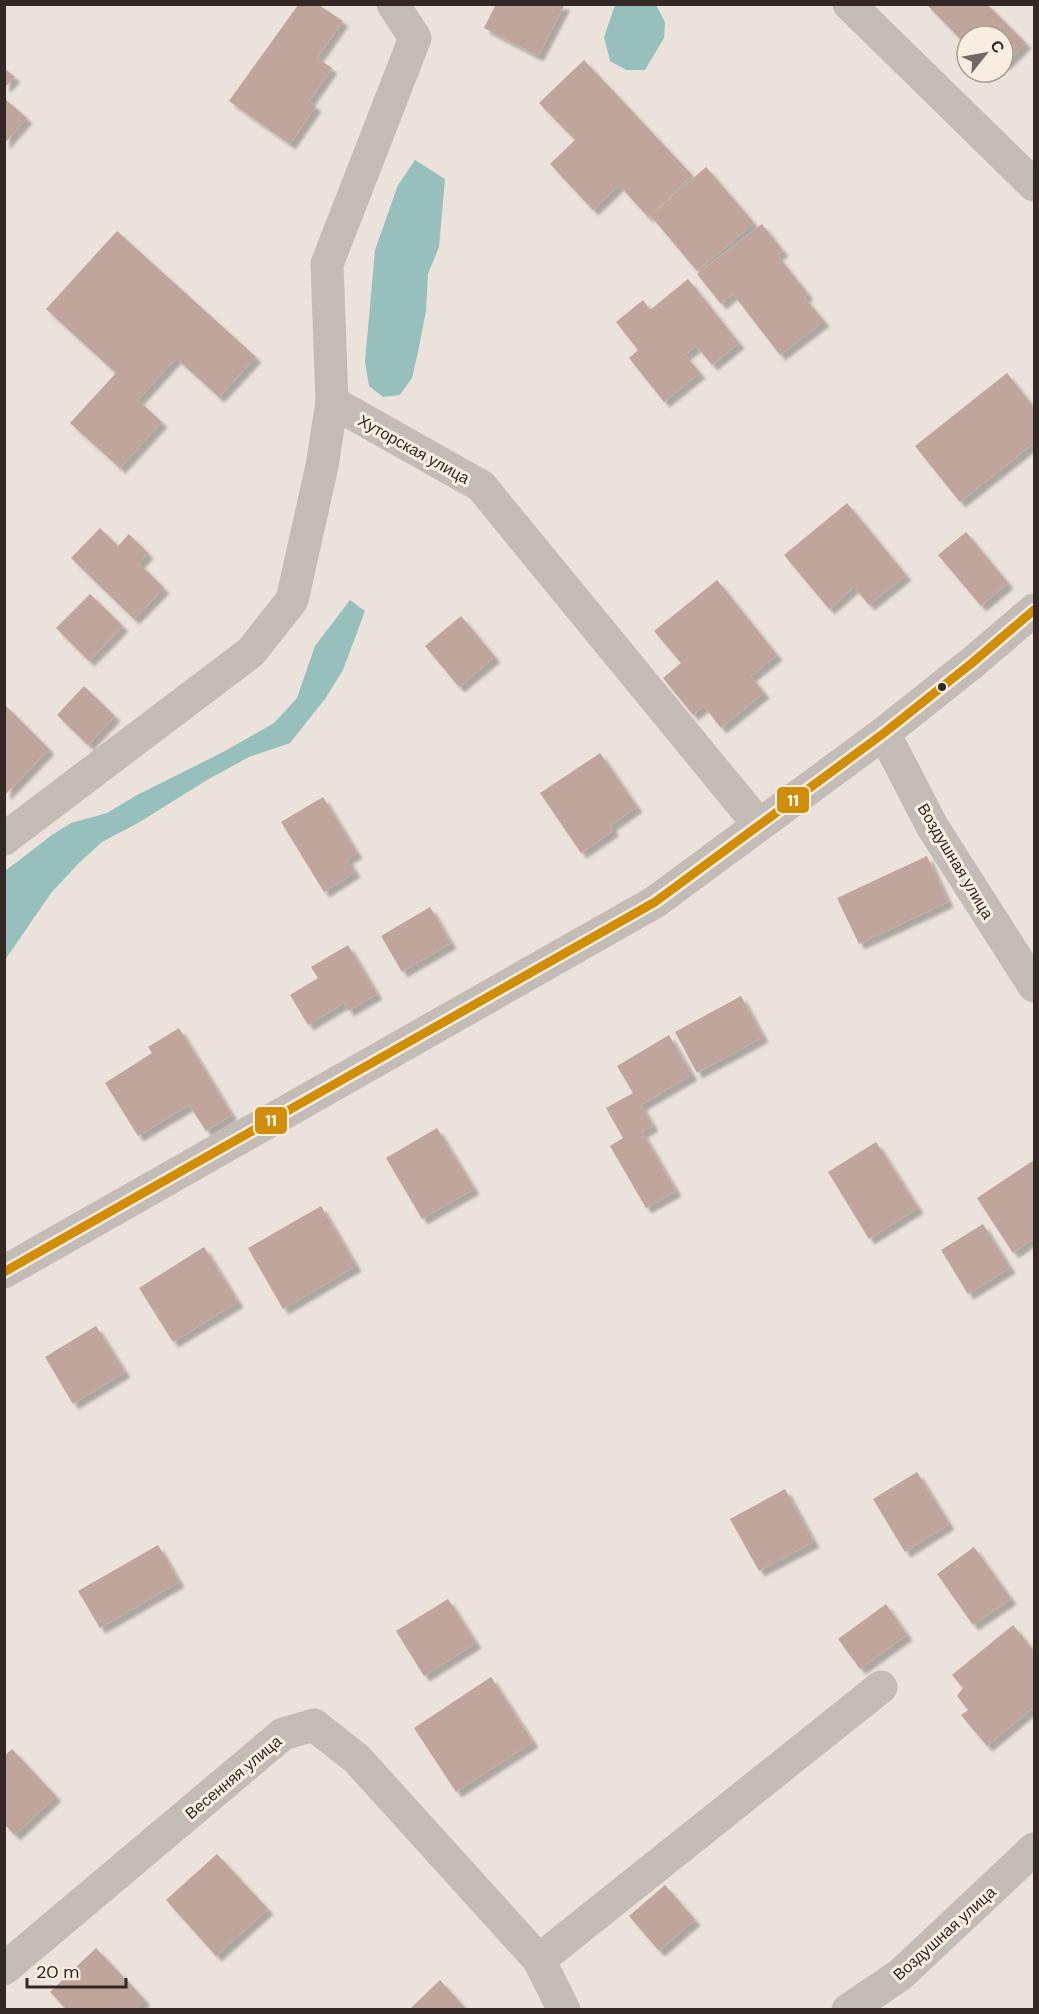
<svg xmlns="http://www.w3.org/2000/svg" width="1039" height="2014" font-family="'DM Sans',sans-serif">
  <style>
    .water { fill: #97bfbc }
    .building { fill: #c0a59c; filter: url(#shadow) }
    .lines { fill: none; stroke-linecap: round; stroke-linejoin: round }
    .minor { stroke: #c3bbb5; stroke-width: 33 }
    .bus-1-casing { stroke: #f9ede1; stroke-width: 14 }
    .bus-1 { stroke: #d08d07; stroke-width: 9 }
    .bus-dot { fill: #332824; stroke: #f9ede1; stroke-width: 2 }
    .labels { text-anchor: middle; stroke-width: 6; stroke-linejoin: round; paint-order: stroke }
    .street-label { font-size: 16px; fill: #332824; stroke: #f9ede1 }
    .line-badge { stroke: #f9ede1; stroke-width: 2 }
    .badge-label { font-size: 16px; text-anchor: middle; font-weight: bold; fill: #fff }
  </style>
  <defs>
    <filter id="shadow"><feDropShadow dx="5.5" dy="5.5" stdDeviation="1.5" flood-color="#0004"/></filter>
  </defs>
  <rect width="100%" height="100%" fill="#ebe3db"/>
  <g class="water">
    <path d="M615,5h41l9,17 -1,16 -19,32h-19l-16,-9 -6,-24z"/>
    <path d="M415,160l30,19 -6,68 -11,27 -2,37 -8,41 -6,26 -12,17 -17,2 -14,-11 -4,-24 10,-112 23,-65z"/>
    <path d="M350,600l15,11 -22,59 -18,29 -35,44 -41,14 -42,23 -69,43 -36,19 -23,21 -28,30 -46,67v-89l47,-36 19,-12 36,-10 30,-18 88,-44 49,-28 23,-25 18,-52z"/>
  </g>
  <g class="building">
    <path d="M496,4h69l-27,52 -54,-28z"/>
    <path d="M926,4h61l39,39 -23,23v-30h-36v10z"/>
    <path d="M298,5h21l24,16 -26,37 15,10 -23,33 7,5 -26,38 -61,-43z"/>
    <path d="M584,60l108,115 -40,39 54,-47 48,56 -57,48 -47,-56 -2,2 -29,-32 -26,25 -43,-46 25,-24 -36,-37z"/>
    <path d="M4,68l11,9 -11,11z"/>
    <path d="M4,98l23,20 -23,26z"/>
    <path d="M762,224l21,27 -6,4 31,39 -4,3 20,24 -44,34 -47,-61 -12,10 -24,-30z"/>
    <path d="M117,231l139,126 -37,40 -43,-39 -38,42 24,22 -42,46 -50,-45 46,-50 -70,-64z"/>
    <path d="M688,279l51,64 -27,22 -16,-19 -11,9 15,18 -36,29 -35,-44 9,-8 -22,-28 27,-22 7,10z"/>
    <path d="M1007,373l27,35v35l-74,59 -45,-56z"/>
    <path d="M847,503l59,72 -37,30 -15,-18 -25,22 -45,-54z"/>
    <path d="M100,528l18,18 11,-12 19,19 -9,10 25,25 -30,31 -63,-61z"/>
    <path d="M966,532l42,51 -27,23 -43,-51z"/>
    <path d="M717,580l60,75 -26,21 13,17 -43,35 -17,-22 -11,9 -30,-37 18,-15 -27,-32z"/>
    <path d="M90,594l33,32 -34,35 -33,-33z"/>
    <path d="M461,616l34,41 -36,30 -34,-41z"/>
    <path d="M84,686l31,30 -27,29 -31,-30z"/>
    <path d="M5,705l44,44 -44,46z"/>
    <path d="M600,753l37,54 -26,18 2,6 -32,22 -41,-60z"/>
    <path d="M323,797l34,56 -10,6 8,13 -31,20 -43,-70z"/>
    <path d="M927,856l21,46 -89,42 -22,-46z"/>
    <path d="M430,907l21,36 -49,29 -21,-36z"/>
    <path d="M348,945l29,49 -29,17 -4,-8 -36,22 -18,-30 28,-17 -7,-11z"/>
    <path d="M741,996l22,41 -66,36 -22,-41z"/>
    <path d="M179,1028l53,87 -26,16 -17,-26 -51,31 -33,-53 47,-30 -4,-6z"/>
    <path d="M669,1035l23,40 -51,30 12,21 -11,6 34,59 -30,17 -36,-62 13,-8 -17,-30 27,-15 -16,-27z"/>
    <path d="M437,1128l37,61 -52,30 -36,-61z"/>
    <path d="M876,1142l42,66 -49,31 -41,-67z"/>
    <path d="M1034,1160v78l-21,15 -36,-55z"/>
    <path d="M321,1206l35,60 -73,43 -35,-61z"/>
    <path d="M983,1224l27,44 -42,26 -27,-44z"/>
    <path d="M204,1247l34,55 -65,40 -34,-54z"/>
    <path d="M96,1326l29,46 -52,32 -28,-47z"/>
    <path d="M917,1472l32,52 -44,28 -32,-53z"/>
    <path d="M785,1489l29,53 -55,29 -29,-52z"/>
    <path d="M158,1545l21,37 -79,46 -22,-37z"/>
    <path d="M974,1547l37,52 -38,26 -36,-51z"/>
    <path d="M448,1599l28,44 -52,33 -28,-45z"/>
    <path d="M886,1604l21,31 -47,34 -22,-30z"/>
    <path d="M1013,1625l21,26v56l-47,39 -26,-31 7,-5 -11,-14 6,-8 -11,-13z"/>
    <path d="M491,1677l42,65 -77,50 -42,-64z"/>
    <path d="M12,1749l44,47 -41,39 -11,-11v-68z"/>
    <path d="M217,1854l51,55 -52,47 -50,-56z"/>
    <path d="M665,1885l30,35 -36,31 -30,-35z"/>
    <path d="M96,1948l49,52 -10,10h-68l-17,-18z"/>
    <path d="M440,1980l27,30h-58z"/>
  </g>
  <g class="lines">
    <g class="minor">
      <path d="M393,4l22,34 -88,226 5,138 149,84 278,339"/>
      <path d="M849,4l185,181"/>
      <path d="M884,733l48,93 102,160"/>
      <path d="M4,839l247,-187 41,-52 30,-134 10,-64"/>
      <path d="M4,1272l651,-370 229,-169 88,-70 62,-53"/>
      <path d="M539,1960l342,-273"/>
      <path d="M4,1969l279,-235 31,-9 43,34 182,201 25,50"/>
      <path d="M848,2010l52,-35 134,-126"/>
    </g>
    <g class="bus-1-casing">
      <path id="bus-1" d="M4,1272l651,-370 229,-169 88,-70 62,-53"/>
    </g>
    <use href="#bus-1" class="bus-1"/>
  </g>
  <circle class="bus-dot" cx="942" cy="687" r="5"/>
  <g class="labels">
    <g class="street-label">
      <text transform="translate(414 449) rotate(29)" y="6">Хуторская улица</text>
      <text transform="translate(956 861) rotate(59)" y="6">Воздушная улица</text>
      <text transform="translate(233 1777) rotate(-40)" y="6">Весенняя улица</text>
      <text transform="translate(944 1933) rotate(-42)" y="6">Воздушная улица</text>
    </g>
  </g>
  <g class="line-badge">
    <rect x="776" y="786" width="34" height="28" rx="6" fill="#d08d07"/>
    <rect x="254" y="1106" width="34" height="29" rx="6" fill="#d08d07"/>
  </g>
  <g class="badge-label">
    <text x="793" y="806">11</text>
    <text x="271" y="1126">11</text>
  </g>
  <rect width="1039" height="2014" fill="none" stroke="#332824" stroke-width="12"/>
  <g transform="translate(985 54) rotate(59)"><circle r="28" fill="#f9ede1" stroke="#aa9e95" stroke-width="1.5"/>
  <path d="M0-4.5L10 22L0 15L-10 22Z" fill="#736964"/>
  <text y="-9" font-size="16" font-weight="bold" text-anchor="middle" fill="#332824">С</text>
  </g>
  <path d="M27 1978v9h99v-9" fill="none" stroke="#332824" stroke-width="3"/>
  <text x="36" y="1978" font-size="18" fill="#332824" stroke="#f9ede1" stroke-width="4.5" paint-order="stroke">20 m</text>
</svg>
